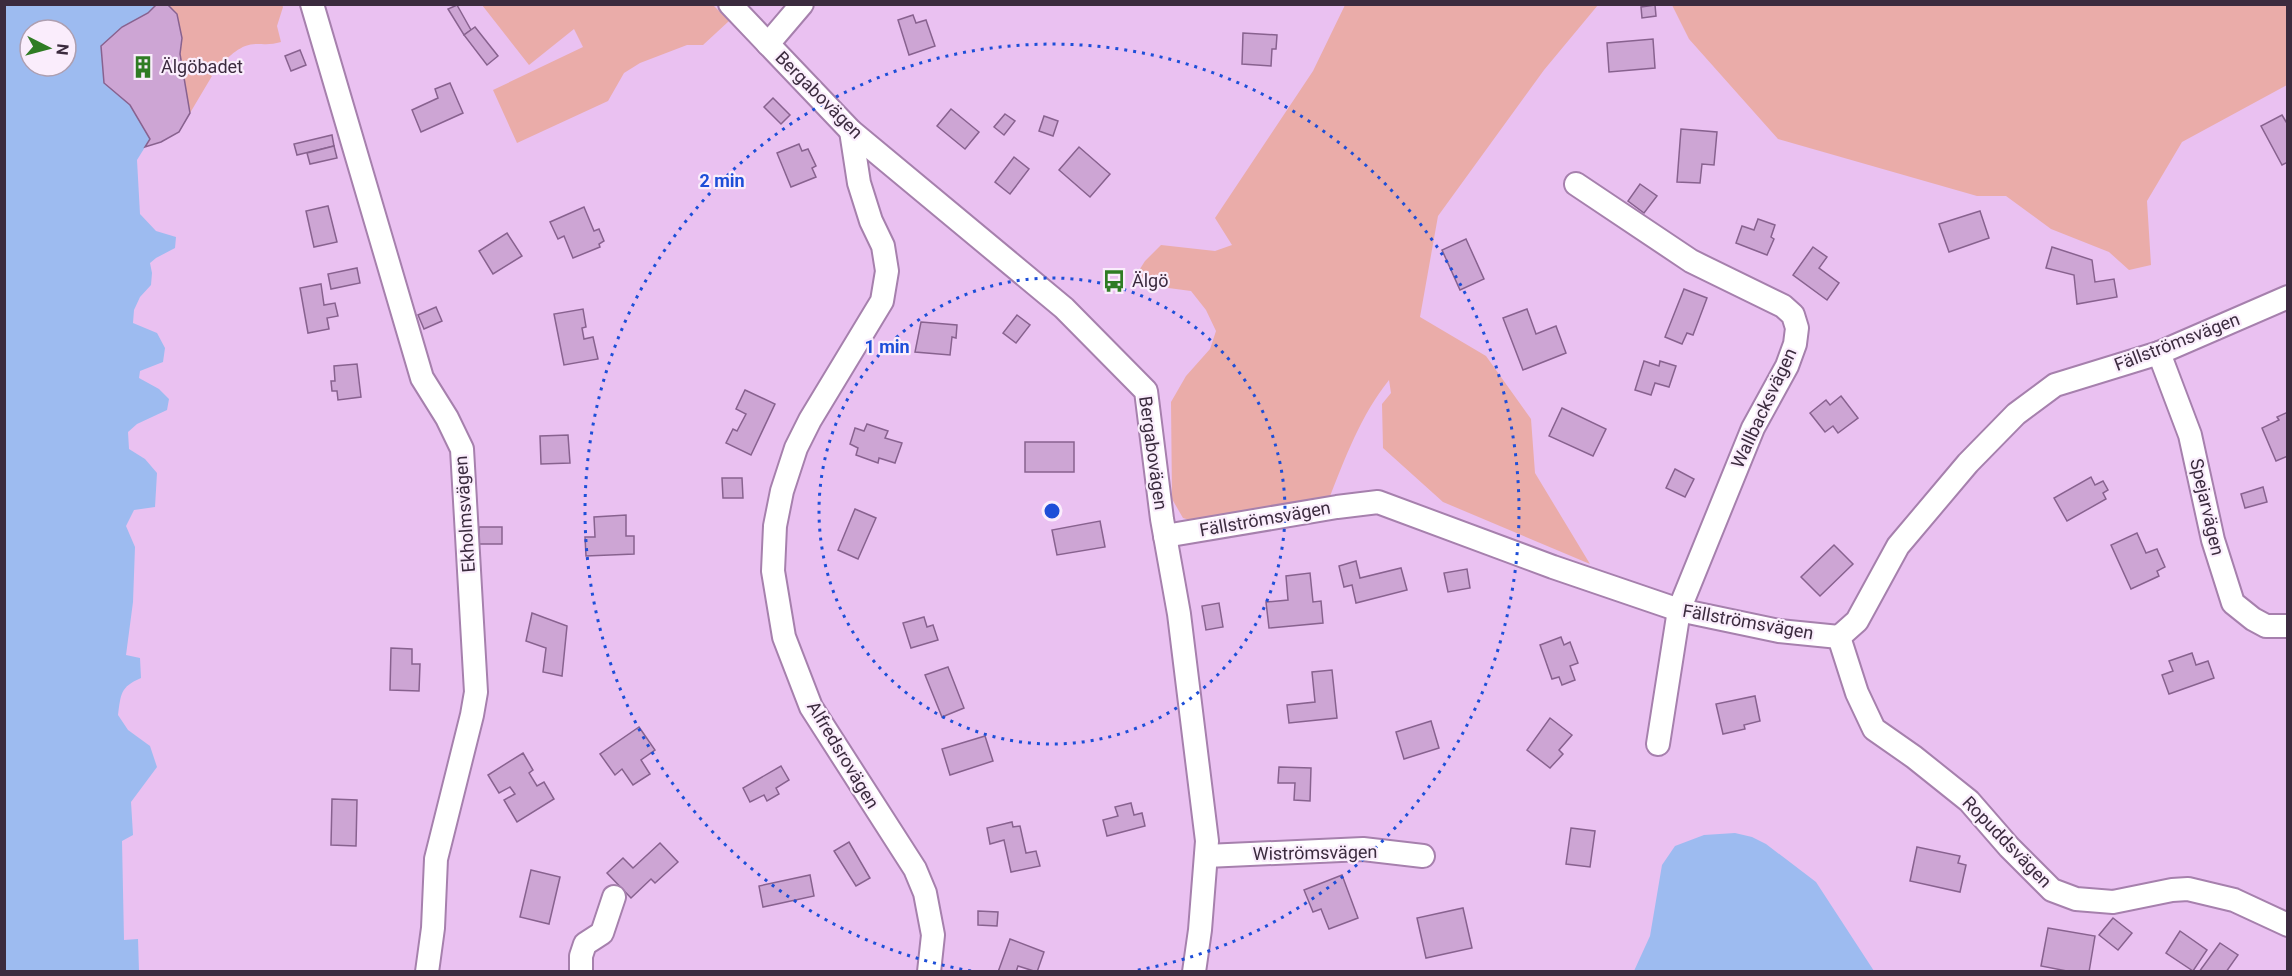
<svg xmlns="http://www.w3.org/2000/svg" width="2292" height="976" font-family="Roboto,sans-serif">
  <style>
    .green { fill: #eaaca9 }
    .water { fill: #9dbbf0; fill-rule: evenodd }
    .building { fill: #cda5d4; stroke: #88628f; stroke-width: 1.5 }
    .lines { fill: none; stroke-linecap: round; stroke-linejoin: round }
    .street-casing { stroke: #a680ad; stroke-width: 26 }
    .street { stroke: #fff; stroke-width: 22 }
    .ring { fill: none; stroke: #1d4ed8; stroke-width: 3; stroke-dasharray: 3 6 }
    .labels { text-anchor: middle; stroke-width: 4.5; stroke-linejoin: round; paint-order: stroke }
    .poi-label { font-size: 18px; fill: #3b2b3e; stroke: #faedfc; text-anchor: start }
    .street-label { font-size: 18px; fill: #3b2b3e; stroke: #faedfc }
    .centre { fill: #1d4ed8; stroke: #faedfc; stroke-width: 3 }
    .ring-label { font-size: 18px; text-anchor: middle; font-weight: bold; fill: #1d4ed8; stroke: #faedfc; stroke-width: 4.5; stroke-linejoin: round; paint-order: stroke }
  </style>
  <rect width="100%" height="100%" fill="#eac1f1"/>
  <g class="green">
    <path d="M167,5h115l1,2 -6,19 4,16c-10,3 -15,2 -25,2 -15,0 -27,12 -37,23l-5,-1 -5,7 3,3 -22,37 -10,-59 2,-16 -5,-24z"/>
    <path d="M482,5h231l16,16 -26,24h-16l-47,18 -16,10 -16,28 -91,42 -24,-53 90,-43 -9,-18 -45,36z"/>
    <path d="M1345,5h253l-54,65 -106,146 -18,101 66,39 45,63 4,54 55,91 -147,-62 -60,-54 -1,-44 9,-11 -2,-13c-28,35 -44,78 -60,119l-126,25 -20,-6 -11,-19 -1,-97 15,-26 24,-27 6,-18 -10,-21 -15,-19 -60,-8 14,-22 16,-16 54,6 17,-6 -17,-27 98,-147z"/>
    <path d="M1672,5h615v80l-105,57 -35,59 4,64 -22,5 -20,-18 -58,-23 -45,-33h-29l-199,-57 -89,-100z"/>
  </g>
  <g class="water">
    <path d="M5,5h152l-9,8 -26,14 -21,19 3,37 26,22 20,34 -13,21 3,54 16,17 20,6 -1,11 -19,10 -6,5 2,10 -1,12 -11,12 -6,13 -1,13 24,10 8,15 -2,14 -23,9 -1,7 20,11 10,10 -2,11 -30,14 -9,8 1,17 16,10 12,14 -2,34 -21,3 -8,16 9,21 -2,55 -7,53 14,3 1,20c-21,9 -20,16 -23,37l10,15 22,16 7,21 -26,35 2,33 -11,6 2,99 14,-1 1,32 -134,1zM30,30h36v36h-36z"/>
    <path d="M1735,833l17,4 14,7 50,38 58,89h-240l16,-35 12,-71 13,-19 29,-11z"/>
  </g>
  <g class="building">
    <path d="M157,4h10l10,10 5,24 -2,16 10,59 -11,19 -18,10 -16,5 5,-8 -20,-34 -26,-22 -3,-37 21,-19 26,-14z"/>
    <path d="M457,5l14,25 -7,5 -16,-26z"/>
    <path d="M1655,5l1,11 -14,2 -1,-11z"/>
    <path d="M913,15l3,8 10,-3 9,26 -26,9 -11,-35z"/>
    <path d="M475,27l23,29 -11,9 -23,-30z"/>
    <path d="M1243,33l34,2 -1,14h-4l-1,17 -29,-2z"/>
    <path d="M1653,39l2,29 -46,4 -2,-29z"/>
    <path d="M300,50l6,15 -15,6 -6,-15z"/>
    <path d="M450,83l13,30 -42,19 -9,-22 26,-12 -3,-9z"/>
    <path d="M773,98l17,17 -9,9 -17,-17z"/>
    <path d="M951,109l28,23 -14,17 -28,-23z"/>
    <path d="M1005,114l10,7 -11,14 -10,-8z"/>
    <path d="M2282,115l6,10v37l-6,3 -21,-39z"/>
    <path d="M1044,116l14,5 -5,15 -14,-5z"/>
    <path d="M1681,129l36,3 -3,33 -12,-1 -2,19 -23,-1z"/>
    <path d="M332,135l2,11 -37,9 -3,-11z"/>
    <path d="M799,144l3,7 6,-2 8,17 -4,2 4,9 -25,10 -14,-34z"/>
    <path d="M334,146l3,12 -27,6 -3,-11z"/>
    <path d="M1079,147l31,27 -20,23 -31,-27z"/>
    <path d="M1014,157l15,12 -19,25 -15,-12z"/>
    <path d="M1640,184l17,12 -13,17 -16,-12z"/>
    <path d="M328,206l9,36 -23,5 -8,-36z"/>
    <path d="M584,207l10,24 5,-2 5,12 -5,3 1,3 -27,11 -9,-22 -6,3 -8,-17z"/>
    <path d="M1980,211l9,27 -40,14 -10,-28z"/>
    <path d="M1758,219l17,6 -4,12 3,2 -7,16 -31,-12 6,-17 12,4z"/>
    <path d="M507,233l15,23 -29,18 -14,-23z"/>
    <path d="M1466,239l18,40 -24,11 -18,-40z"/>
    <path d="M1813,247l14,10 -8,11 20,15 -12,17 -34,-25z"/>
    <path d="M2052,247l40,13 3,22 19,-3 3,18 -40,7 -3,-29 -28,-7z"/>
    <path d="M357,268l3,15 -29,6 -3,-15z"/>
    <path d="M321,284l3,21 11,-2 3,13 -11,2 2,11 -21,4 -8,-45z"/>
    <path d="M1684,289l23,9 -14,37 -6,-2 -5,11 -17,-7z"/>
    <path d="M436,307l6,14 -18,8 -6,-14z"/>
    <path d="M583,309l3,18 -4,1 2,11 9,-2 5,22 -34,6 -10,-51z"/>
    <path d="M1527,309l9,25 20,-8 10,27 -43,17 -20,-52z"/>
    <path d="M1017,315l13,10 -14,18 -13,-10z"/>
    <path d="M921,322l36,3 -1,13 -4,-1 -2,18 -35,-3z"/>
    <path d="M1644,361l15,5 1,-5 16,5 -7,21 -14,-4 -4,12 -16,-5z"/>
    <path d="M357,364l4,33 -23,3 -1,-9h-5l-1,-10h4l-1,-15z"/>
    <path d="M745,390l30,14 -24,51 -25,-12 7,-14 4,2 9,-17 -10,-5z"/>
    <path d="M1841,396l17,22 -20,15 -5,-7 -8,6 -15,-19 16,-13 4,5z"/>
    <path d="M1562,408l44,21 -13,27 -44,-20z"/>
    <path d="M2288,412v44l-12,5 -14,-33 17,-8 -2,-3z"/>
    <path d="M867,424l21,7 -3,7 17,5 -7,20 -16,-5 -1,5 -22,-8 2,-7 -8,-4 5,-16 9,3z"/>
    <path d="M568,435l2,28 -29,1 -1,-28z"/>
    <rect x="1025" y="442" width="49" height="30"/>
    <path d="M1675,469l19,10 -9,18 -19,-9z"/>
    <path d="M2091,477l4,8 8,-4 5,9 -5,3 3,6 -39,22 -13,-23z"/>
    <path d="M722,478h20l1,20h-20z"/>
    <path d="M2263,487l4,15 -22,6 -4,-14z"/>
    <path d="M855,509l21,9 -18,41 -20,-9z"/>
    <path d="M626,515v21h8v18l-48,2 -1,-19h10l-1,-20z"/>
    <path d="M1100,521l5,26 -48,8 -5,-25z"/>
    <rect x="479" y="527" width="23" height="17"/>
    <path d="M2137,533l9,20 11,-4 8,18 -8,4 2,5 -28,13 -20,-44z"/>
    <path d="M1834,545l19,19 -33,32 -19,-19z"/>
    <path d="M1356,561l4,17 41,-10 6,22 -51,13 -4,-18 -8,2 -5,-21z"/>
    <path d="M1467,569l3,19 -22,4 -4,-19z"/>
    <path d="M1310,573l3,29 8,-1 2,22 -54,5 -3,-26 22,-2 -2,-24z"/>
    <path d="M1219,603l4,24 -17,3 -4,-24z"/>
    <path d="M532,613l35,13 -5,50 -19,-4 3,-24 -20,-7z"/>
    <path d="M924,617l3,10 6,-2 5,15 -27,8 -8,-25z"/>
    <path d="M1561,637l3,8 6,-3 8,21 -8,3 5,14 -13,5 -3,-8 -7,2 -12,-34z"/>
    <path d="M391,648l21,1v15h8l-1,27 -29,-1z"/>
    <path d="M2192,653l4,12 12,-4 6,17 -45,16 -7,-19 11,-4 -4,-10z"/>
    <path d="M948,667l16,41 -22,9 -17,-42z"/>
    <path d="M1332,670l5,48 -48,5 -2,-18 28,-3 -3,-30z"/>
    <path d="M1755,696l5,25 -16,4 1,4 -22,5 -7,-30z"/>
    <path d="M1550,718l22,17 -13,15 4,4 -13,14 -23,-18z"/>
    <path d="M1431,721l8,27 -35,11 -8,-27z"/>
    <path d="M639,727l16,23 -14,10 9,14 -17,11 -11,-16 -7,6 -15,-21z"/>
    <path d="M985,736l8,25 -43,14 -8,-26z"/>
    <path d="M523,753l10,17 -4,3 8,13 7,-4 10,17 -37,23 -13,-22 11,-6 -5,-7 -11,6 -11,-18z"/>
    <path d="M781,766l8,14 -13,8 3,6 -12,7 -3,-6 -14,7 -7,-14z"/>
    <path d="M1279,767l32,1 -1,33 -16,-1 1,-17h-17z"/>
    <path d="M332,799l25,1 -1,46 -25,-1z"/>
    <path d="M1131,803l3,12 8,-2 3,13 -38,10 -4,-16 15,-4 -3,-9z"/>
    <path d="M1012,822l1,5 7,-1 6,27 10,-2 4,15 -29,6 -7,-32 -14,4 -3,-16z"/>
    <path d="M1571,828l24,3 -5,36 -24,-3z"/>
    <path d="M849,842l21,36 -14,8 -22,-35z"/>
    <path d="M660,843l18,19 -23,21 -4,-4 -20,19 -24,-25 16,-15 10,10z"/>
    <path d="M1917,847l43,9 -2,7 8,2 -6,27 -50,-11z"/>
    <path d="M531,870l29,7 -11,47 -29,-7z"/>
    <path d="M810,875l4,21 -51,11 -4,-21z"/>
    <path d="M1342,875l16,43 -29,11 -8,-20 -8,3 -9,-22z"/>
    <path d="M1463,908l9,40 -46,10 -9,-40z"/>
    <path d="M978,911l20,1 -1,14 -19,-1z"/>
    <path d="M2113,918l19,15 -14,17 -19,-15z"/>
    <path d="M2048,928l47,8 -6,36h-17l-31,-6z"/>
    <path d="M2180,931l27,19 -14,21 -27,-18z"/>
    <path d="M1010,939l34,13 -7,20 -19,-6 -2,6h-18z"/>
    <path d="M2220,943l18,12 -12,17h-27z"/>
  </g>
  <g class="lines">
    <g class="street-casing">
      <g id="street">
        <path d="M312,4l110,374 25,40 15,31 14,243 -4,23 -36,144 -3,69 -6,44"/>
        <path d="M730,4l121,127 213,177 82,83 16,128 17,95 28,227 -7,89 -6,42"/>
        <path d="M768,44l34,-40"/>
        <path d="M851,131l8,52 12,38 12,25 4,25 -5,30 -72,119 -14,28 -14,43 -7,35 -2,45 11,66 27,70 104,162 10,24 8,42 -4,37"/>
        <path d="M1576,184l115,77 92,45 10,9 4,13 -2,16 -8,22 -34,62 -74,182 -21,134"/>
        <path d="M2159,353l31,82 23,105 20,63 20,16 13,7h22"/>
        <path d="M1165,536l172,-29 41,-5 175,65 126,43 100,21 60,6 18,-16 41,-75 70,-83 48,-49 39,-29 104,-32 129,-56"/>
        <path d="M1839,637l18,56 17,36 40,28 55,44 40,46 43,43 24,9 37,3 59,-12 16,-1 46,11 54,25"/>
        <path d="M1206,856l157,-7 60,7"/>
        <path d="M581,972v-16l4,-12 17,-11 12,-36"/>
      </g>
    </g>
    <use href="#street" class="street"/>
  </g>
  <g class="ring">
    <circle cx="1052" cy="511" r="233"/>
    <path d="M971 971A467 467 0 1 1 1133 971"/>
  </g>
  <defs>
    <g id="building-bare" transform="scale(1.8)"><path d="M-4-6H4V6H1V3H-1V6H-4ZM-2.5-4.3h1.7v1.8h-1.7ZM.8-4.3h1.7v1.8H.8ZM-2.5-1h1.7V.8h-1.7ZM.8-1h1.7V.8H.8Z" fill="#2f7c24" stroke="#faedfc" stroke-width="2.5" paint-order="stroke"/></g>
    <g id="bus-bare" transform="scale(1.8)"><path d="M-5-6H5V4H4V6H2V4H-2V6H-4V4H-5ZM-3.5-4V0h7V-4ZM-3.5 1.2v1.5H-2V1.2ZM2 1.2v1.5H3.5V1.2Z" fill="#2f7c24" stroke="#faedfc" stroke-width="2.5" paint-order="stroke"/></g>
  </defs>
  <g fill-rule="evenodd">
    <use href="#building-bare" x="143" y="67"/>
    <use href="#bus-bare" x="1114" y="281"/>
  </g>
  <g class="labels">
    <g class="poi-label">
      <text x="161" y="73">Älgöbadet</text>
      <text x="1132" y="287">Älgö</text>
    </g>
    <g class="street-label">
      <text transform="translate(819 95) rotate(45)" y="6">Bergabovägen</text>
      <text transform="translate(2177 342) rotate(-21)" y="6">Fällströmsvägen</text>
      <text transform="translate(1764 408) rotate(-65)" y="6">Wallbacksvägen</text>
      <text transform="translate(1153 453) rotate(82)" y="6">Bergabovägen</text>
      <text transform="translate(2207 507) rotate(77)" y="6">Spejarvägen</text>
      <text transform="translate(465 514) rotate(-94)" y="6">Ekholmsvägen</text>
      <text transform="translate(1265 519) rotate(-10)" y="6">Fällströmsvägen</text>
      <text transform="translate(1748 622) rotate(10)" y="6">Fällströmsvägen</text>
      <text transform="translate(843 755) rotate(59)" y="6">Alfredsrovägen</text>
      <text transform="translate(2007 842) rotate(46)" y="6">Ropuddsvägen</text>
      <text transform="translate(1315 853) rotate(-1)" y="6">Wiströmsvägen</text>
    </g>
  </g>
  <circle cx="1052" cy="511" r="9" class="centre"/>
  <g class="ring-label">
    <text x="722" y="187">2 min</text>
    <text x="887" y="353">1 min</text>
  </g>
  <rect width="2292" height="976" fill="none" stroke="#3b2b3e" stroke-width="12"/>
  <g transform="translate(48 48) rotate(96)"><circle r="28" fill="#faedfc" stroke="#ae9fb0" stroke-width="1.5"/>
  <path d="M0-4.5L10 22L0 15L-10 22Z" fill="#2f7c24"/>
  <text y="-9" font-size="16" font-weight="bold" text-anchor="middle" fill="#3b2b3e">N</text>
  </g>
</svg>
